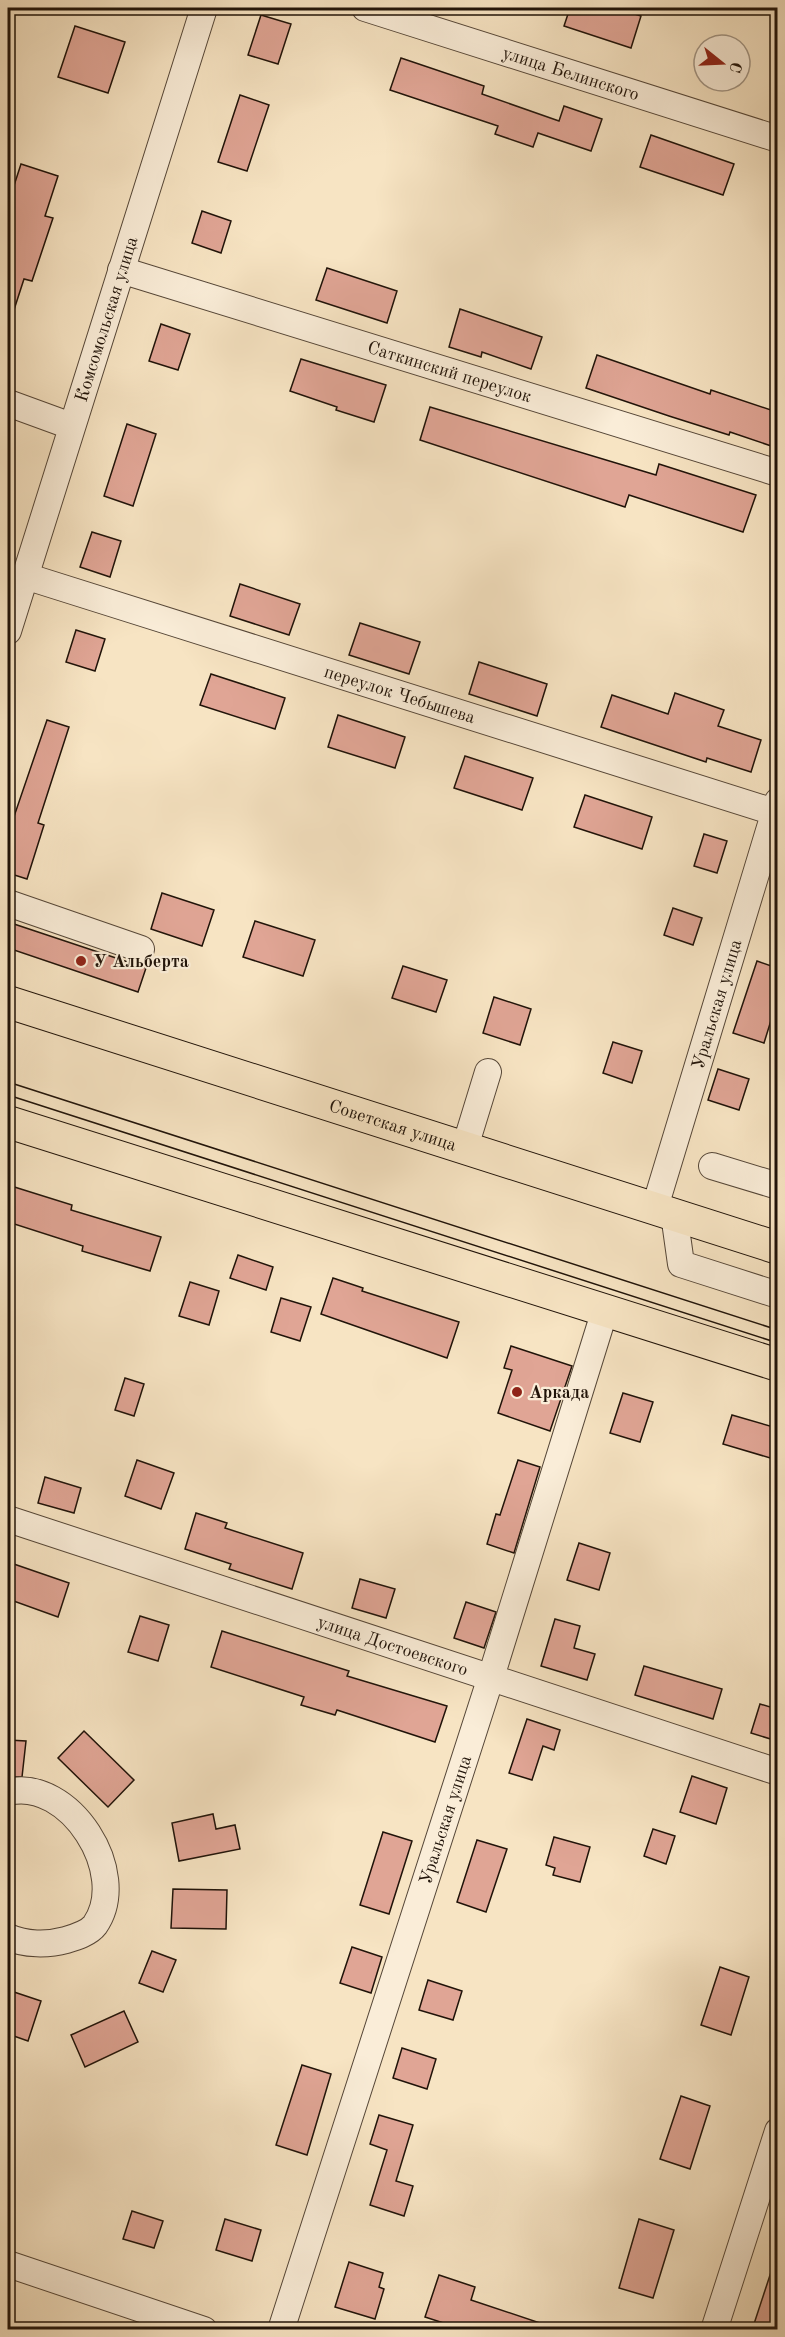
<svg xmlns="http://www.w3.org/2000/svg" width="785" height="2337" font-family="'Old Standard TT',serif">
  <style>
    .building { fill: #e0a595; stroke: #201309; stroke-width: 1.5 }
    .lines { fill: none; stroke-linecap: round; stroke-linejoin: round }
    .minor-casing { stroke: #564738; stroke-width: 28 }
    .major-casing { stroke: #201309; stroke-width: 34 }
    .minor { stroke: #faedd8; stroke-width: 26 }
    .major { stroke: #f7e4c3; stroke-width: 32 }
    .tram { stroke: #201309; stroke-width: 1.5 }
    .poi-dot { fill: #8f2418; stroke: #faedd8; stroke-width: 2 }
    .labels { text-anchor: middle; stroke-width: 4.5; stroke-linejoin: round; paint-order: stroke }
    .street-label { font-size: 18px; fill: #201309; stroke: #faedd8 }
    .poi-label { font-size: 18px; font-weight: bold; fill: #201309; stroke: #faedd8; text-anchor: start }
  </style>
  <rect width="100%" height="100%" fill="#f7e4c3"/>
  <filter id="stains"><feTurbulence type="fractalNoise" baseFrequency=".00333" numOctaves="4"/><feColorMatrix values="0 0 0 0 .2 0 0 0 0 .09 0 0 0 0 .02 0 0 0 .5 -.17"/></filter>
  <radialGradient id="worn" r=".72"><stop offset=".6" stop-color="#630" stop-opacity="0"/><stop offset="1" stop-color="#630" stop-opacity=".3"/></radialGradient>
  <g class="building">
    <path d="M570,8h46l25,8 -10,32 -67,-22z"/>
    <path d="M261,15l30,9 -13,40 -30,-9z"/>
    <path d="M75,26l50,16 -17,51 -50,-16z"/>
    <path d="M401,58l83,28 -2,8 77,27 5,-15 38,13 -11,32 -53,-18 -5,14 -38,-13 3,-8 -108,-36z"/>
    <path d="M240,95l29,10 -22,66 -29,-9z"/>
    <path d="M651,135l83,29 -11,31 -83,-28z"/>
    <path d="M21,164l37,12 -13,40 8,2 -21,63 -8,-2 -13,40 -3,-1v-114z"/>
    <path d="M202,211l29,10 -10,32 -29,-10z"/>
    <path d="M327,268l70,23 -10,32 -71,-23z"/>
    <path d="M460,309l82,28 -11,32 -49,-17 -1,5 -32,-10z"/>
    <path d="M161,324l29,10 -12,36 -29,-9z"/>
    <path d="M597,355l113,39 1,-4 66,22v36l-47,-16 -1,3 -60,-19 -83,-28z"/>
    <path d="M301,359l85,26 -12,37 -38,-12 1,-3 -47,-16z"/>
    <path d="M430,407l226,68 3,-11 97,31 -13,37 -114,-37 -4,12 -205,-67z"/>
    <path d="M127,424l29,10 -23,72 -29,-10z"/>
    <path d="M92,532l29,9 -11,36 -30,-10z"/>
    <path d="M240,584l60,20 -11,31 -59,-19z"/>
    <path d="M360,623l60,19 -11,32 -60,-19z"/>
    <path d="M76,630l29,9 -10,32 -29,-9z"/>
    <path d="M479,662l68,22 -10,32 -68,-22z"/>
    <path d="M211,674l74,24 -10,31 -75,-24z"/>
    <path d="M675,693l49,17 -6,16 43,14 -10,32 -44,-14 -1,4 -105,-35 11,-32 56,19z"/>
    <path d="M338,715l67,22 -10,31 -67,-21z"/>
    <path d="M47,720l22,7 -31,96 6,2 -17,54 -19,-6v-39z"/>
    <path d="M465,756l68,22 -11,32 -68,-22z"/>
    <path d="M585,795l67,22 -10,32 -68,-22z"/>
    <path d="M704,834l23,7 -10,32 -23,-7z"/>
    <path d="M162,893l52,17 -12,36 -51,-17z"/>
    <path d="M673,908l29,10 -9,27 -29,-10z"/>
    <path d="M255,921l60,19 -12,36 -60,-19z"/>
    <path d="M8,922l138,46 -8,24 -130,-44z"/>
    <path d="M757,961l20,7v33l-13,42 -31,-10z"/>
    <path d="M403,966l44,14 -11,32 -44,-14z"/>
    <path d="M494,997l37,12 -11,36 -37,-12z"/>
    <path d="M613,1042l29,9 -10,32 -29,-10z"/>
    <path d="M718,1069l31,10 -10,31 -31,-10z"/>
    <path d="M8,1185l64,20 -1,5 90,27 -11,34 -68,-20 1,-5 -75,-24z"/>
    <path d="M238,1255l35,12 -7,23 -36,-12z"/>
    <path d="M333,1278l30,10 -1,3 97,31 -12,36 -126,-44z"/>
    <path d="M190,1282l29,9 -10,34 -30,-9z"/>
    <path d="M281,1298l30,9 -11,34 -29,-9z"/>
    <path d="M511,1346l61,20 -22,65 -52,-18 14,-43 -8,-2z"/>
    <path d="M125,1378l19,6 -10,32 -19,-6z"/>
    <path d="M623,1393l30,9 -13,40 -30,-9z"/>
    <path d="M732,1415l45,13v32l-54,-16z"/>
    <path d="M137,1460l37,13 -13,36 -36,-13z"/>
    <path d="M518,1460l22,7 -26,86 -27,-9 9,-30 4,1z"/>
    <path d="M45,1477l36,11 -7,25 -36,-10z"/>
    <path d="M196,1513l31,10 -2,5 78,25 -11,36 -63,-20 2,-5 -46,-15z"/>
    <path d="M579,1543l31,10 -11,37 -32,-10z"/>
    <path d="M8,1562l61,21 -11,34 -50,-18z"/>
    <path d="M360,1579l35,10 -9,29 -34,-10z"/>
    <path d="M466,1602l30,10 -12,36 -30,-10z"/>
    <path d="M140,1616l29,9 -11,36 -30,-9z"/>
    <path d="M555,1619l25,7 -6,22 21,6 -8,26 -46,-14z"/>
    <path d="M222,1631l127,40 -2,5 100,30 -12,36 -98,-32 -2,5 -34,-10 3,-8 -93,-30z"/>
    <path d="M644,1666l78,23 -9,30 -78,-24z"/>
    <path d="M760,1704l17,5v32l-26,-8z"/>
    <path d="M527,1719l33,11 -6,20 -11,-4 -11,34 -23,-7z"/>
    <path d="M84,1731l50,49 -26,27 -50,-49z"/>
    <path d="M8,1740l18,1 -4,36h-14z"/>
    <path d="M692,1776l35,12 -11,36 -36,-12z"/>
    <path d="M213,1814l3,15 19,-4 5,24 -61,12 -7,-38z"/>
    <path d="M653,1829l22,7 -9,28 -22,-8z"/>
    <path d="M383,1832l29,9 -23,73 -29,-9z"/>
    <path d="M554,1837l36,10 -10,35 -27,-7 2,-7 -9,-3z"/>
    <path d="M477,1840l30,9 -21,63 -29,-10z"/>
    <path d="M173,1889l54,1 -1,39 -55,-1z"/>
    <path d="M352,1947l30,10 -11,36 -31,-10z"/>
    <path d="M152,1951l24,9 -13,32 -24,-9z"/>
    <path d="M720,1967l29,10 -18,58 -30,-10z"/>
    <path d="M428,1980l34,11 -9,29 -34,-10z"/>
    <path d="M8,1990l33,11 -13,40 -20,-7z"/>
    <path d="M124,2011l14,31 -53,25 -14,-32z"/>
    <path d="M402,2048l34,11 -9,30 -34,-11z"/>
    <path d="M302,2065l29,9 -24,81 -31,-10z"/>
    <path d="M681,2096l29,10 -20,63 -30,-10z"/>
    <path d="M379,2115l34,10 -17,56 17,5 -9,30 -34,-11 17,-55 -17,-6z"/>
    <path d="M132,2211l31,10 -9,27 -31,-9z"/>
    <path d="M225,2219l36,11 -9,31 -36,-11z"/>
    <path d="M639,2219l35,11 -21,68 -34,-10z"/>
    <path d="M349,2262l34,11 -4,14 5,2 -9,30 -40,-12z"/>
    <path d="M773,2266h4v64h-25z"/>
    <path d="M439,2275l36,12 -4,13 78,26v4h-84l-40,-13z"/>
  </g>
  <g class="lines">
    <g class="minor-casing">
      <g id="minor">
        <path id="s1" d="M365,8l413,131"/>
        <path id="s2" d="M121,270l657,203"/>
        <path d="M8,403l63,23"/>
        <path id="s3" d="M25,576l749,236"/>
        <path id="s4" d="M8,631l196,-623"/>
        <path d="M8,903l133,46"/>
        <path d="M465,1147l23,-75"/>
        <path d="M712,1166l66,20"/>
        <path id="s5" d="M655,1207l123,-406"/>
        <path d="M674,1214l7,50 97,31"/>
        <path id="s6" d="M8,1519l770,253"/>
        <path d="M8,1792c61,-15 123,81 87,133 -6,8 -19,12 -29,15 -18,5 -41,5 -58,-3"/>
        <path d="M8,2264l196,66"/>
        <path id="s7" d="M281,2330l210,-653 114,-367"/>
        <path d="M714,2330l64,-199"/>
      </g>
    </g>
    <g class="major-casing">
      <g id="major">
        <path id="s8" d="M8,1002l770,246"/>
        <path d="M8,1122l770,243"/>
      </g>
    </g>
    <use href="#minor" class="minor"/>
    <use href="#major" class="major"/>
    <g class="tram">
      <path d="M8,1082l770,248"/>
      <path d="M8,1095l770,248"/>
    </g>
  </g>
  <g class="poi-dot">
    <circle cx="81" cy="961" r="6"/>
    <circle cx="517" cy="1392" r="6"/>
  </g>
  <g class="labels">
    <g class="street-label">
      <text dy="6" stroke="none"><textPath href="#s1" startOffset="216">улица Белинского</textPath></text>
      <text dy="6" stroke="none"><textPath href="#s4" startOffset="327">Комсомольская улица</textPath></text>
      <text dy="6" stroke="none"><textPath href="#s2" startOffset="344">Саткинский переулок</textPath></text>
      <text dy="6" stroke="none"><textPath href="#s3" startOffset="393">переулок Чебышева</textPath></text>
      <text dy="6" stroke="none"><textPath href="#s5" startOffset="212">Уральская улица</textPath></text>
      <text dy="6" stroke="none"><textPath href="#s8" startOffset="404">Советская улица</textPath></text>
      <text dy="6" stroke="none"><textPath href="#s6" startOffset="405">улица Достоевского</textPath></text>
      <text dy="6" stroke="none"><textPath href="#s7" startOffset="536">Уральская улица</textPath></text>
    </g>
    <g class="poi-label">
      <text x="93" y="967">У Альберта</text>
      <text x="529" y="1398">Аркада</text>
    </g>
  </g>
  <rect width="785" height="2337" fill="none" stroke="#f7e4c3" stroke-width="30"/>
  <rect x="9" y="9" width="767" height="2319" fill="none" stroke="#201309" stroke-width="3"/>
  <rect x="15" y="15" width="755" height="2307" fill="none" stroke="#201309" stroke-width="1.5"/>
  <g transform="translate(722 63) rotate(108)"><circle r="28" fill="#faedd8" stroke="#a39685" stroke-width="1.5"/>
  <path d="M0-4.5L10 22L0 15L-10 22Z" fill="#8f2418"/>
  <text y="-9" font-size="16" font-weight="bold" text-anchor="middle" fill="#201309">С</text>
  </g>
  <rect width="100%" height="100%" filter="url(#stains)"/>
  <rect width="100%" height="100%" fill="url(#worn)"/>
</svg>
